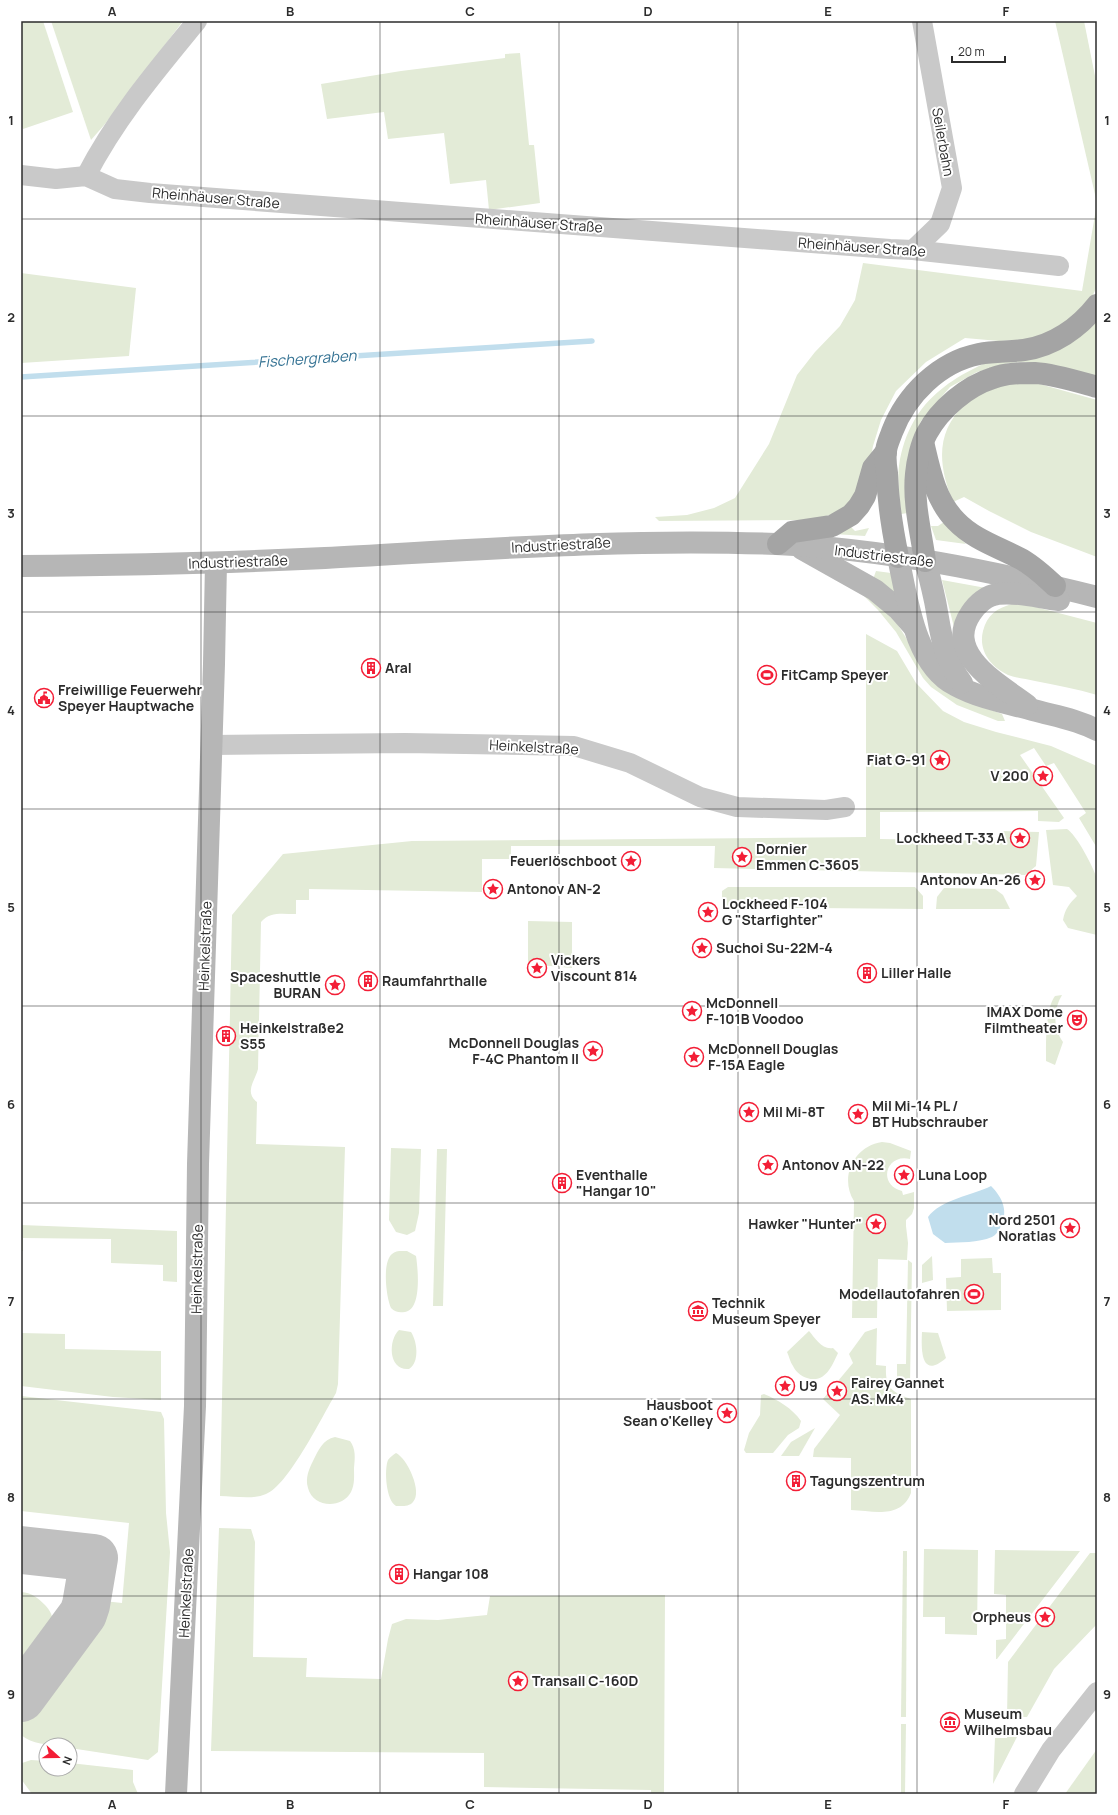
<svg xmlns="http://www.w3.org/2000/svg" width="1118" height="1815" font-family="Manrope,sans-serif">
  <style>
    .green { fill: #e3ebd7 }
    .water { fill: #c1deed }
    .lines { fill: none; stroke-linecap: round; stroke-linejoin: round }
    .stream { stroke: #c1deed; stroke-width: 5.5 }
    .taxiway { stroke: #c0c0c0; stroke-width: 48 }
    .street { stroke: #c9c9c9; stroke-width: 20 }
    .secondary { stroke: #b6b6b6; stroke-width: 22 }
    .primary { stroke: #a4a4a4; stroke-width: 22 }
    .grid { fill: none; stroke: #2c2c2c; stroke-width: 1; stroke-opacity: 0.55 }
    .labels { text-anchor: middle; stroke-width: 4; stroke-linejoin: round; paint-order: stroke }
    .street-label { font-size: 14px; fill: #2c2c2c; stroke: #fff }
    .poi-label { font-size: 14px; font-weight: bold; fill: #2c2c2c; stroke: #fff; text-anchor: start }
    .water-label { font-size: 15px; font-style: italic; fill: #347293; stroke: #fff }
    .neatline { fill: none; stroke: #2c2c2c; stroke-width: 1.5 }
    .grid-label { font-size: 13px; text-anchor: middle; font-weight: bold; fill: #2c2c2c }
  </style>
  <rect width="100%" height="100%" fill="#fff"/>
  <g class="green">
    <path d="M21,21h22l30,91 -50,17 -2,-5z"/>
    <path d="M51,21h132l-78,103 -14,16z"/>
    <path d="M1055,21h29l13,65v117z"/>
    <path d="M520,53l9,92h5l6,58 -51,7 -3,-30 -36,4 -6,-51 -56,6 -4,-27 -57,7 -6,-35 80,-13 104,-13v-4z"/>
    <path d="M1097,203v83l-9,20 -26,23 -28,10 -35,2 -34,-3 -39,24 -30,29 -15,29 -8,26 -6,32 -23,33 -33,9 -152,1 -4,-4 32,-2 27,-7 21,-10 34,-54 28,-69 18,-23 25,-26 15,-26 8,-37 219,28z"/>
    <path d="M21,273l115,15 -7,68 -108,7z"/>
    <path d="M1097,318v60l-71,-16 -17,1 -32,9 -27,15 -29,34 -8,19 -5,73 -7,1c-1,-16 -4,-32 -2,-48 11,-71 60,-93 119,-117 26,-10 53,-21 79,-31z"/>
    <path d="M1001,383h35l61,17v157l-66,-25 -42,-21 -25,-14 -11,5c-15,-37 -18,-70 13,-99 9,-9 24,-14 35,-20z"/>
    <path d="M944,522l22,22 -30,-4 -5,-14h7z"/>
    <path d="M850,526l5,5 14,-3 -4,8 -31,-2z"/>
    <path d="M876,571l15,2 5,25 -24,-16z"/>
    <path d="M942,580l44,8 -31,43z"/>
    <path d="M862,594l14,7 22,24 30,48 38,28 36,13 3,7h-7l-41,-16 -26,-18 -8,-9 -27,-46 -18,-22z"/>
    <path d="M1012,604h12l73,19v72c-20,-6 -42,-10 -62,-14 -9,-2 -19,-3 -27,-6 -17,-8 -30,-24 -25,-44 4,-16 14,-23 29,-27z"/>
    <path d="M866,634l31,17 19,32 27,28 21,11 32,10 55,14 46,20v82l-18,-30 7,-5 -32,-50 -8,3 -12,-18 -14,7 44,63 -5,4 -21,-1v-10l-158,1v27l122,2v-10l37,1 -3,34 -11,9 -311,-7 1,-22h-204v13h-29v33l-173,-3v11h-13v14c-13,0 -26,-3 -35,8l-3,147c-3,12 -14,23 -1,33l-1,42 89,3 -7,237 -2,9c-13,22 -48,93 -70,101 -13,6 -32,2 -46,2l12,-581 51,-61 129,-13 454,-4z"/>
    <path d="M1067,829c9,5 27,39 30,50 3,11 0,42 0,56l-29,-7 -5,-8c2,-11 6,-16 14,-24l-8,-9 -16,-2 -7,-55z"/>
    <path d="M728,887h187l8,9v13l-201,-2v-16z"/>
    <path d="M944,888l51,1 8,6 7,14h-74l1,-12z"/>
    <path d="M528,921l44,1v46l-44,-4z"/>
    <path d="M1062,995c-9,15 -9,33 1,47l-8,23 -9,-4c0,-16 -1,-52 9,-65z"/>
    <path d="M882,1142l8,1 21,8 -1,8c-24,-6 -33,26 -8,32l1,4 11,-3v16l-2,6 -6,6v6l2,17 -1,17 -29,-1 -1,59h-25l2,-117c-15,-24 0,-55 28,-59z"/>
    <path d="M391,1148l30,1 -2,64 -4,18 -8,4 -11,-3 -7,-12z"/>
    <path d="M437,1149h10l-4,157h-10z"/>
    <path d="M21,1225l156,6v51l-14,-1v-16l-52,-2v-24l-88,-1v13h-2z"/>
    <path d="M407,1251l9,5c2,13 6,54 -11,56 -6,1 -10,0 -14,-4 -5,-11 -9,-46 1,-54 4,-4 10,-3 15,-3z"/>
    <path d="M932,1256l1,24 -11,3v-18z"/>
    <path d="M992,1258l1,15h8v37l-54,1 -1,-33 15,-1v-18z"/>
    <path d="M908,1260l4,3 -2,122 -3,1 -10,-8v-14h9z"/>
    <path d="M877,1328l-1,37 10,1c-1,21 5,26 25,33v94c-10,26 -37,18 -60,17v-52l-38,-1 1,-8 26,-34 -17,-16 30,-36 -4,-9 16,-22z"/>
    <path d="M399,1330l12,2c6,9 9,30 -2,37 -21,2 -21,-29 -10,-39z"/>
    <path d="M809,1331c6,7 13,19 24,17l5,5c-6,13 -13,31 -31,25 -6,-2 -11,-6 -14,-12 -3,-4 -4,-10 -6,-14z"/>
    <path d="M922,1332l16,1 8,25c-25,22 -25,-8 -24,-26z"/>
    <path d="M21,1333l44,1v15l96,2v49l-48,-3 -92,-11z"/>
    <path d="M764,1394c14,6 28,14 37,27l-2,7 -11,7 -15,18h-27l-2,-3 5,-17 11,-18 1,-20z"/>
    <path d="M21,1396l140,16 3,7 2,94 4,39 -12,200 -10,8 -78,-12v-3c-16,0 -36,1 -49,-10v-16l5,-9 78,-109 18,2 7,-80 -108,-12z"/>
    <path d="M815,1428l-16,28h-18l10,-14z"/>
    <path d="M335,1437l15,4c6,8 5,17 4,27 0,8 1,16 -3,24 -9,17 -38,16 -43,-4 -3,-10 1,-19 5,-27 5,-10 10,-22 22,-24z"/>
    <path d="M396,1453c11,5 27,39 17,49 -4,5 -12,4 -17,4 -10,-6 -12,-36 -8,-46 2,-3 5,-5 8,-7z"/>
    <path d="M219,1528l32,1 4,13 -2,115 54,1 -1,19 75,2 7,-40 4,-15 14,-5 32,1 49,-5 3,-19 175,-1 -1,198 32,1h-45v-4l-167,-3v-34l-273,-2z"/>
    <path d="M924,1549l54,1 -1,85 -32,-1v-17h-22z"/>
    <path d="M995,1550l85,1 -83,108h-1v-19l10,-1v-44l-12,-1z"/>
    <path d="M903,1551h4l-1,166h-5z"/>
    <path d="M1090,1553h7v71l-43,45 -27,48h-20l1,-55z"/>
    <path d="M21,1592c11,1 16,5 24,13 23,23 -10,55 -24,74z"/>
    <path d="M901,1724h5l-1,70h-4z"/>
    <path d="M1007,1729h14l-28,55 2,-46h12z"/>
    <path d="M1097,1749v45h-32z"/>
    <path d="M31,1760l15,1v8h24v-6l63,7v12l5,12h-106l-11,-15 1,-16z"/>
  </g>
  <path class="water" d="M991,1186c12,12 18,26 9,42 -2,3 -4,7 -8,9 -14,6 -32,5 -47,6l-12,-9 -5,-17c12,-17 45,-22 63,-31z"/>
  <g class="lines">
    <path class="stream" d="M21,377l571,-36"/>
    <path class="taxiway" d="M21,1550l73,8 -8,47 -3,9 -62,84"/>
    <g class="street">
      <path d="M21,175l35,4 30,-3 29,13 35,4 740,56 23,1 146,16"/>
      <path d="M86,176c30,-58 70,-105 111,-155"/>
      <path d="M913,250l27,-26 12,-36 -30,-167"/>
      <path d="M212,745l193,-2 169,3 56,17 70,34 37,10 89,3 19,-3"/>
      <path d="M1024,1794l27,-44 46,-58"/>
    </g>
    <g class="secondary">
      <path d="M802,549l73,41 23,19 15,17"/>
      <path d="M898,557c9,40 16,107 57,128 24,13 51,18 78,25 22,6 43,9 64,20"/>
      <path d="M925,561c4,13 7,26 10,40 6,31 7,55 27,82"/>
      <path d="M21,566c102,-1 203,-3 304,-8 150,-8 300,-20 451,-14 108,5 216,27 321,53"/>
      <path d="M1027,705c-28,-21 -84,-51 -56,-92 6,-9 16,-18 27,-19 19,-3 42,4 61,6"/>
      <path d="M176,1794l19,-388 3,-242 16,-500 2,-101"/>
    </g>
    <g class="primary">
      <path d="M924,446c6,26 12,55 32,75 17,18 42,26 63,37 14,7 25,18 36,28"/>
      <path d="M778,544l14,-12 40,-6 19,-11 8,-9 6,-10 8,-28 13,-16"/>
      <path d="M898,557c-6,-29 -10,-54 -11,-84 -1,-6 -2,-14 -1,-21 0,-6 4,-14 6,-20 14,-37 47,-70 87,-78 15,-3 30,-2 45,-4 29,-4 55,-22 73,-45"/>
      <path d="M925,561c-4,-29 -12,-58 -9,-87 1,-12 5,-30 11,-41 13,-24 40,-47 66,-55 13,-5 28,-5 42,-5 19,1 44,9 62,14"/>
    </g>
  </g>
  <path class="grid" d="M201,21v1773M380,21v1773M559,21v1773M738,21v1773M917,21v1773M21,219h1076M21,416h1076M21,612h1076M21,809h1076M21,1006h1076M21,1203h1076M21,1399h1076M21,1596h1076"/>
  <defs>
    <g id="building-ring" transform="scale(1)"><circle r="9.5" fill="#fff" stroke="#f31e36" stroke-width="1.5"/><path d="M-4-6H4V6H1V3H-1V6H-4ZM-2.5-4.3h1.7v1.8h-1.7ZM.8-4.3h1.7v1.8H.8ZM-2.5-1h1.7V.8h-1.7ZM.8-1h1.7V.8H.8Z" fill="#f31e36"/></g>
    <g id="stadium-ring" transform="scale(1)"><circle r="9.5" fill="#fff" stroke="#f31e36" stroke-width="1.5"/><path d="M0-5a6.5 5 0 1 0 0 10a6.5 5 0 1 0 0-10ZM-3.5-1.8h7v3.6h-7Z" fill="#f31e36"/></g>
    <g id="civic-ring" transform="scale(1)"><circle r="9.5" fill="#fff" stroke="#f31e36" stroke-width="1.5"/><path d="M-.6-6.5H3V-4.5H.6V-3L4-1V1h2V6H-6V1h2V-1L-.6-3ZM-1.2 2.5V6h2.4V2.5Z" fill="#f31e36"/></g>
    <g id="sight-ring" transform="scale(1)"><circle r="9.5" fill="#fff" stroke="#f31e36" stroke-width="1.5"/><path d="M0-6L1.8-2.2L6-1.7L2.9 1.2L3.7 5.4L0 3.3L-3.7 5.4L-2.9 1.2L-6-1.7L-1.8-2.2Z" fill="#f31e36"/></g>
    <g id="theatre-ring" transform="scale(1)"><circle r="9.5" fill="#fff" stroke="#f31e36" stroke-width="1.5"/><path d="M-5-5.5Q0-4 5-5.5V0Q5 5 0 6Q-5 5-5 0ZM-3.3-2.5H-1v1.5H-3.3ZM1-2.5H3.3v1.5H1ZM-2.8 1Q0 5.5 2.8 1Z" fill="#f31e36"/></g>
    <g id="museum-ring" transform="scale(1)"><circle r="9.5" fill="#fff" stroke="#f31e36" stroke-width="1.5"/><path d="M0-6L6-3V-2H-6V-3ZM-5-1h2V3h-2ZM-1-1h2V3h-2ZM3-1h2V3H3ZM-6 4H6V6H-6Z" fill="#f31e36"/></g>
  </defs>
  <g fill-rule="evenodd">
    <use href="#building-ring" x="371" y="668"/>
    <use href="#stadium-ring" x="767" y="675"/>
    <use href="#civic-ring" x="44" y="698"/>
    <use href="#sight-ring" x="940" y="760"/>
    <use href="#sight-ring" x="1043" y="776"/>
    <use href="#sight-ring" x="1020" y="838"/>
    <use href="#sight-ring" x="742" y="857"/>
    <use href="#sight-ring" x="631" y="861"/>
    <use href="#sight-ring" x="1035" y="880"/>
    <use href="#sight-ring" x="493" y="889"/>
    <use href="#sight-ring" x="708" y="912"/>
    <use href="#sight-ring" x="702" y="948"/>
    <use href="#sight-ring" x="537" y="968"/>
    <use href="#building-ring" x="867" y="973"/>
    <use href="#building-ring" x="368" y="981"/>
    <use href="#sight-ring" x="335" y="985"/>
    <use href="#sight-ring" x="692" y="1011"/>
    <use href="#theatre-ring" x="1077" y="1020"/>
    <use href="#building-ring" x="226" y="1036"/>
    <use href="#sight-ring" x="593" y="1051"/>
    <use href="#sight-ring" x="694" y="1057"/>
    <use href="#sight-ring" x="749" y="1112"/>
    <use href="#sight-ring" x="858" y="1114"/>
    <use href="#sight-ring" x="768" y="1165"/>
    <use href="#sight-ring" x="904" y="1175"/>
    <use href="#building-ring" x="562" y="1183"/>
    <use href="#sight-ring" x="876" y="1224"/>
    <use href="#sight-ring" x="1070" y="1228"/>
    <use href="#stadium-ring" x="974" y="1294"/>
    <use href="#museum-ring" x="698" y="1311"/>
    <use href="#sight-ring" x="785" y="1386"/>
    <use href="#sight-ring" x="837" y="1391"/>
    <use href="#sight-ring" x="727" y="1413"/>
    <use href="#building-ring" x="796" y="1481"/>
    <use href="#building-ring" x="399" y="1574"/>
    <use href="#sight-ring" x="1045" y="1617"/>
    <use href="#sight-ring" x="518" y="1681"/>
    <use href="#museum-ring" x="950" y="1722"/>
  </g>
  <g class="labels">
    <g class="street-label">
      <text transform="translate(943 142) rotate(80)" y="5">Seilerbahn</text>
      <text transform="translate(216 198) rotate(5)" y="5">Rheinhäuser Straße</text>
      <text transform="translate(539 223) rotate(4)" y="5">Rheinhäuser Straße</text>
      <text transform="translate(862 247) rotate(4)" y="5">Rheinhäuser Straße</text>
      <text transform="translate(561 545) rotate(-3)" y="5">Industriestraße</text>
      <text transform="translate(884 556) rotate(7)" y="5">Industriestraße</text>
      <text transform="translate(238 562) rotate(-2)" y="5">Industriestraße</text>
      <text transform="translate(534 747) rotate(3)" y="5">Heinkelstraße</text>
      <text transform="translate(205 946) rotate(-88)" y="5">Heinkelstraße</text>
      <text transform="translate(197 1269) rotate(-89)" y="5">Heinkelstraße</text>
      <text transform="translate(186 1593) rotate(-87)" y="5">Heinkelstraße</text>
    </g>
    <g class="poi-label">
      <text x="385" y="673">Aral</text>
      <text x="781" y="680">FitCamp Speyer</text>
      <text x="58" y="695">Freiwillige Feuerwehr<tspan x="58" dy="16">Speyer Hauptwache</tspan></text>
      <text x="926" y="765" text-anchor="end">Fiat G-91</text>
      <text x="1029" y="781" text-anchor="end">V 200</text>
      <text x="1006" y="843" text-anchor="end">Lockheed T-33 A</text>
      <text x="756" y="854">Dornier<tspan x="756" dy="16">Emmen C-3605</tspan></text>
      <text x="617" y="866" text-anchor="end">Feuerlöschboot</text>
      <text x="1021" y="885" text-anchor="end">Antonov An-26</text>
      <text x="507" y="894">Antonov AN-2</text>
      <text x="722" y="909">Lockheed F-104<tspan x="722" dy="16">G "Starfighter"</tspan></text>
      <text x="716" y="953">Suchoi Su-22M-4</text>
      <text x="551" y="965">Vickers<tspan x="551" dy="16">Viscount 814</tspan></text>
      <text x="881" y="978">Liller Halle</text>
      <text x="321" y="982" text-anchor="end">Spaceshuttle<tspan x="321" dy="16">BURAN</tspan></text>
      <text x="382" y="986">Raumfahrthalle</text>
      <text x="706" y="1008">McDonnell<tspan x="706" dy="16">F-101B Voodoo</tspan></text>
      <text x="1063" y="1017" text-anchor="end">IMAX Dome<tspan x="1063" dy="16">Filmtheater</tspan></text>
      <text x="240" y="1033">Heinkelstraße2<tspan x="240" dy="16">S55</tspan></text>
      <text x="579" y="1048" text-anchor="end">McDonnell Douglas<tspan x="579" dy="16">F-4C Phantom II</tspan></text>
      <text x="708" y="1054">McDonnell Douglas<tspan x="708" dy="16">F-15A Eagle</tspan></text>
      <text x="872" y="1111">Mil Mi-14 PL /<tspan x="872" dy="16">BT Hubschrauber</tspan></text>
      <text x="763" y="1117">Mil Mi-8T</text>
      <text x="782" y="1170">Antonov AN-22</text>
      <text x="576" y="1180">Eventhalle<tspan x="576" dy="16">"Hangar 10"</tspan></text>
      <text x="918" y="1180">Luna Loop</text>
      <text x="1056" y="1225" text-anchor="end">Nord 2501<tspan x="1056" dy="16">Noratlas</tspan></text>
      <text x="862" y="1229" text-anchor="end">Hawker "Hunter"</text>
      <text x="960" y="1299" text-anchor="end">Modellautofahren</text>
      <text x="712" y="1308">Technik<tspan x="712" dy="16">Museum Speyer</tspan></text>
      <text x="851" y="1388">Fairey Gannet<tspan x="851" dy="16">AS. Mk4</tspan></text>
      <text x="799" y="1391">U9</text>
      <text x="713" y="1410" text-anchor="end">Hausboot<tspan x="713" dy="16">Sean o'Kelley</tspan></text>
      <text x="810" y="1486">Tagungszentrum</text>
      <text x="413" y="1579">Hangar 108</text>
      <text x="1031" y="1622" text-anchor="end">Orpheus</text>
      <text x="532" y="1686">Transall C-160D</text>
      <text x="964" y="1719">Museum<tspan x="964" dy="16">Wilhelmsbau</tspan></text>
    </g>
    <g class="water-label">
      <text transform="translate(307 359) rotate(-4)" y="5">Fischergraben</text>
    </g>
  </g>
  <rect width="1118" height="1815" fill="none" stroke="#ffffff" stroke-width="44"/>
  <g transform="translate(58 1757) rotate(111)"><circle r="19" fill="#ffffff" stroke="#ababab"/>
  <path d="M0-3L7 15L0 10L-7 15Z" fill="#f31e36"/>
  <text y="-6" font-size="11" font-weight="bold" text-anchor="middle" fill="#2c2c2c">N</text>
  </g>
  <path d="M952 56v6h53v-6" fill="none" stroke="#2c2c2c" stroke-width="2"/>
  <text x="958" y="56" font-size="12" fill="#2c2c2c" stroke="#ffffff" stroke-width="3" paint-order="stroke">20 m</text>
  <rect x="22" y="22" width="1074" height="1771" class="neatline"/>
  <g class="grid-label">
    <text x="112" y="16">A</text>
    <text x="290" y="16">B</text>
    <text x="470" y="16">C</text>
    <text x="648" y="16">D</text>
    <text x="828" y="16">E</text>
    <text x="1006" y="16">F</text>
    <text x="11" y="125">1</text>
    <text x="1107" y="125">1</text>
    <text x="11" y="322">2</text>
    <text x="1107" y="322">2</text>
    <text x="11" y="518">3</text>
    <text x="1107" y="518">3</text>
    <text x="11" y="715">4</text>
    <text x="1107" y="715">4</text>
    <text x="11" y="912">5</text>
    <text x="1107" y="912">5</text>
    <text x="11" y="1109">6</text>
    <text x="1107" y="1109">6</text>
    <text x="11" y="1306">7</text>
    <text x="1107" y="1306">7</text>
    <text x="11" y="1502">8</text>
    <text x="1107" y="1502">8</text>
    <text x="11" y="1699">9</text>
    <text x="1107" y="1699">9</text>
    <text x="112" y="1809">A</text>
    <text x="290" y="1809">B</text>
    <text x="470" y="1809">C</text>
    <text x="648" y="1809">D</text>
    <text x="828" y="1809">E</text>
    <text x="1006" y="1809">F</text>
  </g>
</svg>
